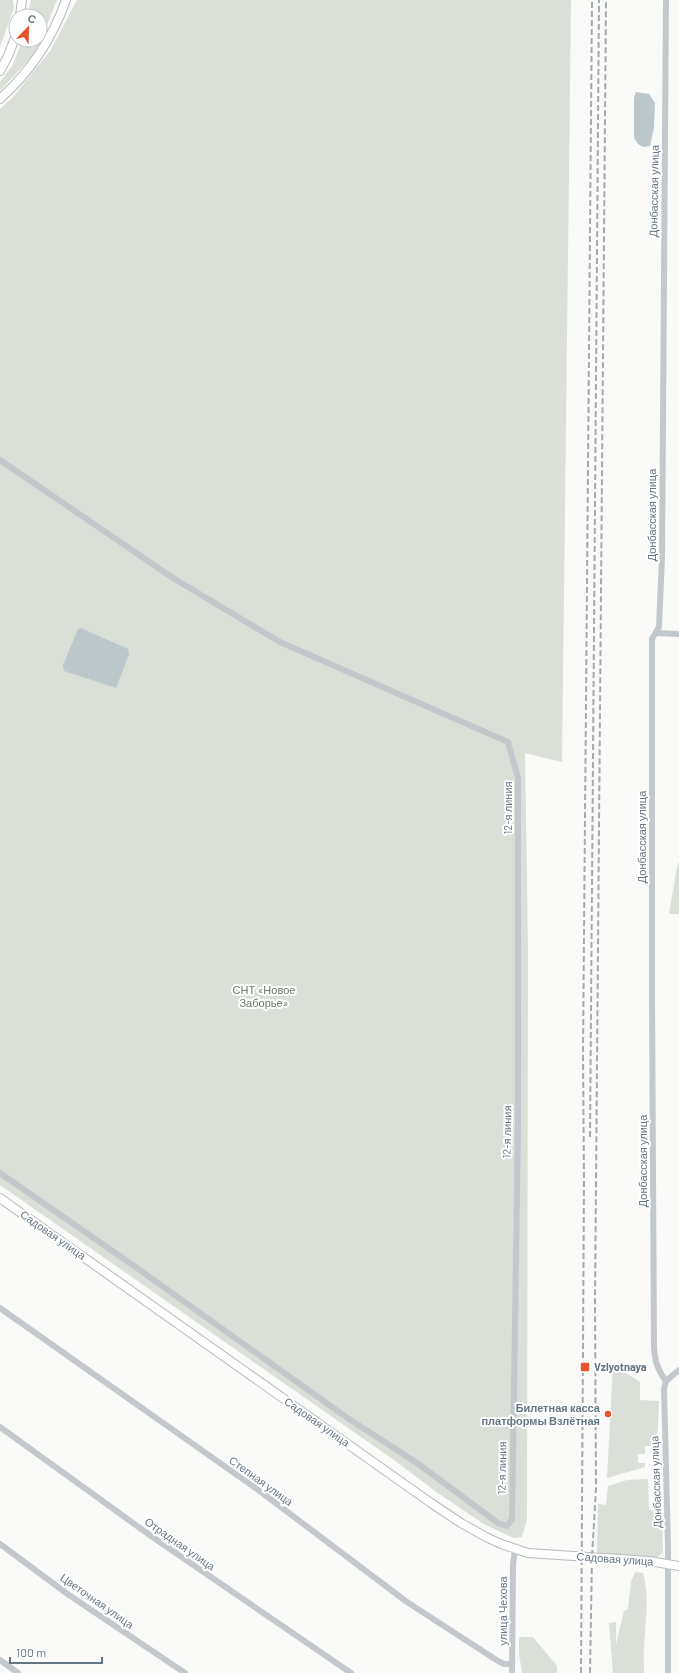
<svg xmlns="http://www.w3.org/2000/svg" width="679" height="1673" font-family="Barlow,sans-serif">
  <style>
    .green { fill: #dadfd7 }
    .water { fill: #bbc7cb }
    .lines { fill: none; stroke-linecap: round; stroke-linejoin: round }
    .major-casing { stroke: #b5babe; stroke-width: 10 }
    .minor { stroke: #c3c8cc; stroke-width: 6 }
    .major { stroke: #fff; stroke-width: 8 }
    .rail { stroke: #a2aab0; stroke-width: 2; stroke-dasharray: 6 3; stroke-linecap: butt }
    .poi-dot { fill: #e4572e; stroke: #fff; stroke-width: 1.5 }
    .labels { text-anchor: middle; stroke-width: 4; stroke-linejoin: round; paint-order: stroke }
    .street-label { font-size: 11px; fill: #657683; stroke: #fff }
    .park-label { font-size: 11px; fill: #687a64; stroke: #fff }
    .poi-label { font-size: 11px; font-weight: bold; fill: #657683; stroke: #fff; text-anchor: start }
  </style>
  <rect width="100%" height="100%" fill="#fafaf8"/>
  <g class="green">
    <path d="M0,0h13l1,8 -14,39z"/>
    <path d="M31,0h26l-21,52 -36,39v-9l12,-16 11,-26h17v-24h-12z"/>
    <path d="M77,0h494l-9,762 -37,-9 3,196 -1,570 -5,18 -9,1 -31,-15 -47,-32 -41,-31 -394,-275v-1076l13,-12 37,-46z"/>
    <path d="M679,861v53h-10l7,-42z"/>
    <path d="M613,1365l27,17v18l19,1 -2,45h-12v8h-7v9h7v4l-38,11z"/>
    <path d="M648,1479l1,31 13,1 1,41 -6,6 -60,-3 1,-51 8,1 2,-19 19,-6z"/>
    <path d="M635,1572l8,1c7,24 2,50 1,75 -1,8 0,17 0,25h-31l-4,-50 7,-1v22l8,-33 4,-2 3,-27z"/>
    <path d="M519,1637h14l24,29v7h-35l-3,-19z"/>
  </g>
  <g class="water">
    <path d="M636,92l13,2 6,9 -1,25 -4,18 -7,1 -5,-3 -4,-6v-40z"/>
    <path d="M81,628l47,21 1,5 -13,34 -52,-17 -1,-6 15,-36z"/>
  </g>
  <g class="lines">
    <g class="major-casing">
      <g id="major">
        <path d="M20,16l2,-16"/>
        <path d="M0,71l8,-15 8,-21"/>
        <path d="M0,99c30,-27 53,-62 66,-99"/>
        <path d="M0,1198l431,305 30,20 25,14 15,7 27,9 121,8 30,5"/>
      </g>
    </g>
    <g class="minor">
      <path d="M666,0l-4,557 -3,70 -7,12v358l2,351c1,14 4,22 12,33"/>
      <path d="M0,460l173,118 107,64 228,100 10,36v348l-6,393 -5,7 -9,-3 -81,-60 -71,-46 -209,-149 -137,-95"/>
      <path d="M656,633l23,1"/>
      <path d="M0,1308l257,181 150,113 91,59 6,3h8"/>
      <path d="M0,1427l151,109 200,137"/>
      <path d="M0,1544l69,51 116,78"/>
      <path d="M0,1660l18,13"/>
      <path d="M512,1673l1,-108 2,-16"/>
      <path d="M668,1673v-128l-4,-156 2,-8 13,-11"/>
    </g>
    <use href="#major" class="major"/>
    <g class="rail">
      <path d="M590,1137l9,-1137"/>
      <path d="M581,1673l3,-494 -1,-125 9,-1054"/>
      <path d="M590,1673l2,-116 4,-69 -1,-186 11,-1302"/>
    </g>
  </g>
  <g class="poi-dot">
    <rect x="580" y="1362" width="10" height="10" rx="2"/>
    <circle cx="608" cy="1414" r="4"/>
  </g>
  <g class="labels">
    <g class="street-label">
      <text transform="translate(654 191) rotate(-89)" y="4">Донбасская улица</text>
      <text transform="translate(652 515) rotate(-90)" y="4">Донбасская улица</text>
      <text transform="translate(508 808) rotate(-90)" y="4">12-я линия</text>
      <text transform="translate(642 837) rotate(-90)" y="4">Донбасская улица</text>
      <text transform="translate(507 1132) rotate(-89)" y="4">12-я линия</text>
      <text transform="translate(643 1161) rotate(-90)" y="4">Донбасская улица</text>
      <text transform="translate(53 1235) rotate(35)" y="4">Садовая улица</text>
      <text transform="translate(317 1422) rotate(35)" y="4">Садовая улица</text>
      <text transform="translate(502 1468) rotate(-89)" y="4">12-я линия</text>
      <text transform="translate(261 1481) rotate(36)" y="4">Степная улица</text>
      <text transform="translate(656 1482) rotate(-92)" y="4">Донбасская улица</text>
      <text transform="translate(180 1544) rotate(35)" y="4">Отрадная улица</text>
      <text transform="translate(615 1559) rotate(4)" y="4">Садовая улица</text>
      <text transform="translate(97 1601) rotate(35)" y="4">Цветочная улица</text>
      <text transform="translate(503 1611) rotate(-90)" y="4">улица Чехова</text>
    </g>
    <g class="park-label">
      <text x="264" y="994">СНТ «Новое<tspan x="264" dy="13">Заборье»</tspan></text>
    </g>
    <g class="poi-label">
      <text x="594" y="1371">Vzlyotnaya</text>
      <text x="600" y="1412" text-anchor="end">Билетная касса<tspan x="600" dy="13">платформы Взлётная</tspan></text>
    </g>
  </g>
  <g transform="translate(28 28) rotate(23)"><circle r="19" fill="#ffffff" stroke="#c1c8cd"/>
  <path d="M0-3L7 15L0 10L-7 15Z" fill="#e4572e"/>
  <text y="-6" font-size="11" font-weight="bold" text-anchor="middle" fill="#657683">С</text>
  </g>
  <path d="M10 1657v6h92v-6" fill="none" stroke="#657683" stroke-width="2"/>
  <text x="16" y="1657" font-size="12" fill="#657683" stroke="#ffffff" stroke-width="3" paint-order="stroke">100 m</text>
</svg>
